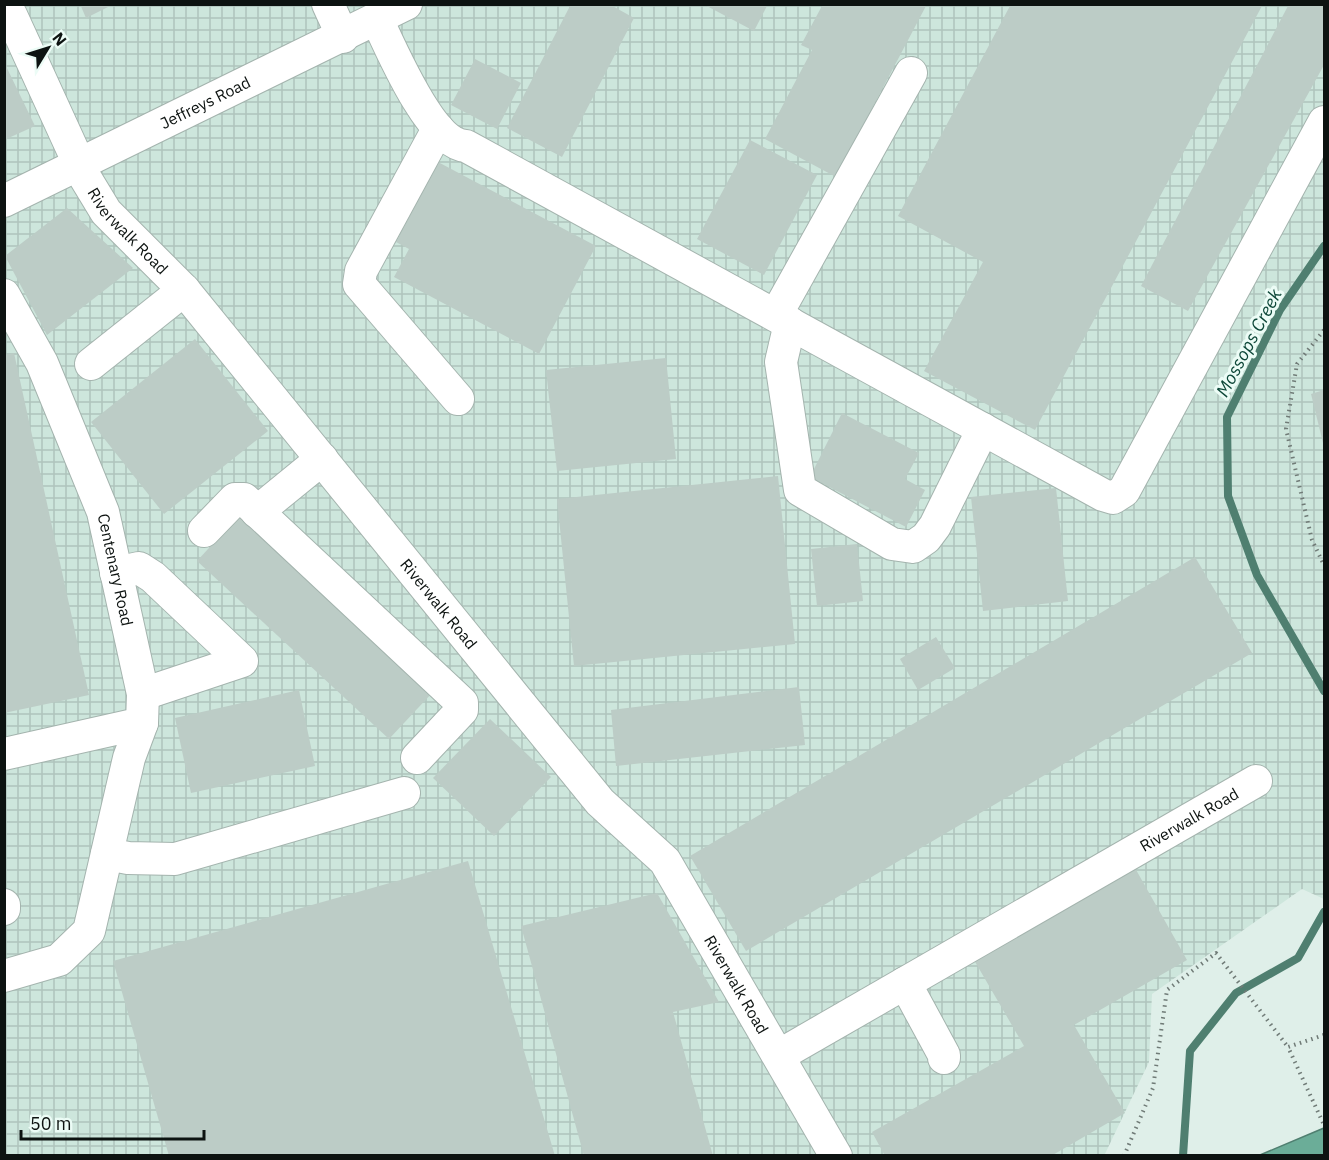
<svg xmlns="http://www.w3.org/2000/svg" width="1329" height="1160" font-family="'IBM Plex Sans',sans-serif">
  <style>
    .industrial { fill: url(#industrial-grid) }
    .water { fill: #6bad98; stroke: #4f7f70; stroke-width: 1.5 }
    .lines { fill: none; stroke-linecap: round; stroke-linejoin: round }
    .stream { stroke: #4f7f70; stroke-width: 8 }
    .building { fill: #bcccc6 }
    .minor-casing { stroke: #a4b4ae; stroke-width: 34 }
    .path { stroke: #707b77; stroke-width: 4; stroke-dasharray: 1.5 4.5; stroke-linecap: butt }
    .minor { stroke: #fff; stroke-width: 32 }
    .labels { text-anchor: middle; stroke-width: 6; stroke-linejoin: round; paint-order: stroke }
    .street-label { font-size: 16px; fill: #0d1311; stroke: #ecfcf6 }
    .water-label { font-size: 18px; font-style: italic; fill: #0e4839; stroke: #ecfcf6 }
  </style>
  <defs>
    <pattern id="industrial-grid" width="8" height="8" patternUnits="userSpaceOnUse" patternTransform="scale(1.5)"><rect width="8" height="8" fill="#cde6dc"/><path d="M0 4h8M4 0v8" fill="none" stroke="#afc4bc"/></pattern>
  </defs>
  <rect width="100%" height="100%" fill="#dfefe9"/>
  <path class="industrial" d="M5,5h1319v894l-22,-10 -150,105 -3,68 -45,94h-1099z"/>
  <path class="water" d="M1324,1128v27h-64z"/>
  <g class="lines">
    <g class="stream">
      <path d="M1324,246l-44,64 -53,107 1,79 29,79 67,116"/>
      <path d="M1183,1156l7,-105 46,-58 62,-35 26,-46"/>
    </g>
  </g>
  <g class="building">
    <path d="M80,4h34l-28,14z"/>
    <path d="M571,4h38l25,14 -72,139 -55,-29z"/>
    <path d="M703,4h65l-14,27z"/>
    <path d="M823,4h104l-91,173 -71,-38 47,-89 -11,-5z"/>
    <path d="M1011,4h252l-228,426 -111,-59 59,-109 -85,-46z"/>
    <path d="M1289,4h35v61l-136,246 -47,-25z"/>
    <path d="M475,59l46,24 -24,46 -46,-24z"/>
    <path d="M4,62l31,64 -31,14z"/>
    <path d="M750,140l67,35 -53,100 -67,-36z"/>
    <path d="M438,162l158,84 -57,108 -145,-77 15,-28 -13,-7z"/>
    <path d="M67,208l66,60 -86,67 -42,-79z"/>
    <path d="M195,339l73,92 -104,83 -73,-92z"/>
    <path d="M14,353l75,342 -85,18v-358z"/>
    <path d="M666,358l10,101 -119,12 -11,-101z"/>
    <path d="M1324,390v57l-13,-53z"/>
    <path d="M842,413l77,40 -14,26 20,11 -19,37 -96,-50z"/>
    <path d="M778,476l17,168 -221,22 -17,-167z"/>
    <path d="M1056,488l12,113 -85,10 -12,-114z"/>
    <path d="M241,513l192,179 -44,47 -192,-178z"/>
    <path d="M857,544l6,57 -46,5 -6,-57z"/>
    <path d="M1195,557l57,96 -506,298 -56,-95z"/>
    <path d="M936,637l19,31 -37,22 -18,-31z"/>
    <path d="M799,687l6,58 -189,21 -5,-56z"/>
    <path d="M299,690l16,76 -124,27 -16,-75z"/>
    <path d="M490,719l61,58 -57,59 -61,-58z"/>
    <path d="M468,861l87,295h-386l-56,-195z"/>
    <path d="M1135,868l52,92 -113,65 51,88 -74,43h-166l-13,-24 152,-86 -50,-86z"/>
    <path d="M657,893l62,109 -46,10 40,144h-129l-63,-230z"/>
  </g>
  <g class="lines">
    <g class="minor-casing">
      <g id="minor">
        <path d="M328,4l15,33"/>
        <path id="s1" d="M4,7l7,8 75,164 20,33 78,78 416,512 65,59 171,295"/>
        <path d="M377,19c13,28 54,125 89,127l637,349 10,3 11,-7 200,-369"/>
        <path d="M438,129l-77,142 -2,13 99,115"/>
        <path id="s2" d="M4,201l402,-197"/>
        <path id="s3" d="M4,295l38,68 61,149 40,182 -1,29 -138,31"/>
        <path d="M776,315l135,-242"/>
        <path d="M790,323l-9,39 19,128 92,54 21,3 13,-9 9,-12 48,-97"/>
        <path d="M91,364l93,-74"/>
        <path d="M257,512l65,-53"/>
        <path d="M204,531l31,-32h9l218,204v7l-45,48"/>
        <path d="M116,573l23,-5 14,9 89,84 -99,33"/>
        <path d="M107,854l21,4 47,1 229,-66"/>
        <path d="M4,905v4"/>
        <path d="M4,976l55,-16 30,-29 40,-173 13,-35"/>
        <path d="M905,983l39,72v3"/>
        <path id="s4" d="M780,1055l476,-274"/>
      </g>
    </g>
    <g class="path">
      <path d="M1324,330l-27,34 -11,65 26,111 12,25"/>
      <path d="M1324,1035l-36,12 36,78"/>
      <path d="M1124,1156l29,-68 14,-98 49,-37 72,94"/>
    </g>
    <use href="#minor" class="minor"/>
  </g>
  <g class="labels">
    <g class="street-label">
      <text dy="6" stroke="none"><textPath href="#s2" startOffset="224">Jeffreys Road</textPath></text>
      <text dy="6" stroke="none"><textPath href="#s1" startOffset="258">Riverwalk Road</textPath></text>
      <text dy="6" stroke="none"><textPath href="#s3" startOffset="298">Centenary Road</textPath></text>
      <text dy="6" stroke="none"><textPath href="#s1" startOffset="744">Riverwalk Road</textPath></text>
      <text dy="6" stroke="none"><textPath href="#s4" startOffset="472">Riverwalk Road</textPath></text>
      <text dy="6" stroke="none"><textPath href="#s1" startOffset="1230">Riverwalk Road</textPath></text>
    </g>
    <g class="water-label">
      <text transform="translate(1249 343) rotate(-62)" y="6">Mossops Creek</text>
    </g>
  </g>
  <rect width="1329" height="1160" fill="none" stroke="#0d1311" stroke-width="12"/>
  <g transform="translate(48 48) rotate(52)" stroke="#ecfcf6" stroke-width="4.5" paint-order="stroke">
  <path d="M0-4.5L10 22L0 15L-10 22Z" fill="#0d1311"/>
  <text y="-9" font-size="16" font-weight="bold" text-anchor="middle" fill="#0d1311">N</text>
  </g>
  <path d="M21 1130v9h183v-9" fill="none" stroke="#0d1311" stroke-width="3"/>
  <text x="30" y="1130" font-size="18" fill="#0d1311" stroke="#ecfcf6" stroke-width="4.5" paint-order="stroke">50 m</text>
</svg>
